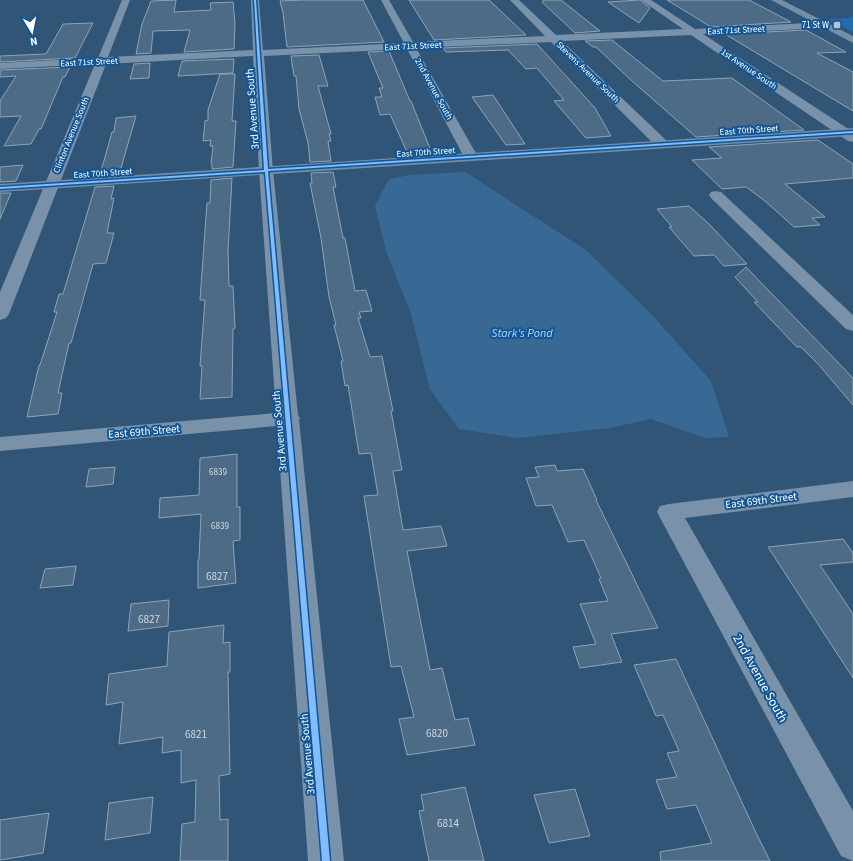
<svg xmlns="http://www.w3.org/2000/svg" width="853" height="861" font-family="'Source Sans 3',sans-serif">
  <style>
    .green { fill: #236baa }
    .water { fill: #386894 }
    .building { fill: #4d6b86; stroke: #8ea4b7 }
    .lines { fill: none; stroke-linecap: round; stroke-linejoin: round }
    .street { fill: #7992aa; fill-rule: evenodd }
    .secondary { fill: #748ea6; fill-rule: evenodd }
    .cycleway-casing { stroke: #125695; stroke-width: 3 }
    .cycleway { fill: #80bcff; fill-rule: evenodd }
    .poi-dot { fill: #b7c4cf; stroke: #125695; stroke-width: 1.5 }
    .labels { text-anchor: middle; stroke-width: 4; stroke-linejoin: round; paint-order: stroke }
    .far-poi-label { font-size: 9px; fill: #fff; stroke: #125695; text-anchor: end }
    .far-street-label { font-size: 9px; fill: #fff; stroke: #125695 }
    .number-label { font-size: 9px; fill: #d2dae1 }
    .street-label { font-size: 11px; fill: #fff; stroke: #125695 }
    .near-number-label { font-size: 11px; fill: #d2dae1 }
    .water-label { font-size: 12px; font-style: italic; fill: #aed7f9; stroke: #125695 }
    .near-street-label { font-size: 13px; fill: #fff; stroke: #125695 }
  </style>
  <rect width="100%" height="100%" fill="#305577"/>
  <path class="green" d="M853,16v16l-26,-13 22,-1z"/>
  <path class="water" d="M465,172l121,78 67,66 58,65 18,56 -24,1 -54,-19 -41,9 -92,10 -59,-9 -29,-40 -20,-78 -23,-57 -12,-48 14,-27 21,-4z"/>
  <g class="building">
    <path d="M176,0l-2,12 37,-2 -1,-7 23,-1 2,21 -1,26 -50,3 6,-22 -37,1 -2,22 -15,1 6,-30 9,-23z"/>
    <path d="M302,0h61l21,42 -97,5 -4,-34 -3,-12z"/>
    <path d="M409,0h80l37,35 -92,5z"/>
    <path d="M544,0h17l39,31 -25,2 -33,-31z"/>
    <path d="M640,0l10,8 -11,15 -31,-21z"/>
    <path d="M667,0h82l42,22 -80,5z"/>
    <path d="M93,23l-18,35 -75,4v-6l46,-2 17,-30z"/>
    <path d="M806,30l40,22 -29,1 36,19v39l-128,-77z"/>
    <path d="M612,40l51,41 69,-3 72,52 -108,7 -64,-56 -36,-34h-3l-8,-6z"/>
    <path d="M537,44l58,64 16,28 -25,2 -32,-37 10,-1 -27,-32 -11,1 -18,-19 -62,2 -3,-4z"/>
    <path d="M389,51l21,50h1l20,50 -24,1 -17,-38 -10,1 -5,-18h7l-3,-9h4l-15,-36z"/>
    <path d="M319,55l9,31h-10l13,48h-2l2,7h-3l3,20 -21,1 -2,-19 -9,-34 -3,-33h-2l-3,-20z"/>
    <path d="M234,59l-1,14 -55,3 4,-15z"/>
    <path d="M150,63l-1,15 -19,1 4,-15z"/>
    <path d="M70,67l-5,10h-2l-22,52h-2l-8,15 -27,2 17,-30 -21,1v-16l16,-25 -16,1v-7z"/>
    <path d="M220,74h15l-3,47h4l-3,46 -21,2v-5h-1l2,-18h-3l1,-6 -8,1 2,-20 3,-1v-10z"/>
    <path d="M493,95l32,49 -19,1 -34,-48z"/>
    <path d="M136,116l-17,59 -20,1 4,-12 9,-32h2l2,-14z"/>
    <path d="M818,140l35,24v14l-68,6 40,33 -13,1 8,7 -26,2 -29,-26 -19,-14 -24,2 -30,-29 30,-2 -13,-11z"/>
    <path d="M23,165l-7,16 -16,1v-15z"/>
    <path d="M333,172l3,15h-3l10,51h2l10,53 11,-1 6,21 -13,1 2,6h-3l12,39 12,-1 4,21 7,34h-2l11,59 -9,1 10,59 38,-4 6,20 -40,5 23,119 12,-2 13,52 13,-2 7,27 -68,10 -8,-36 15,-2 -13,-51 -10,1 -27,-171 14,-1 -7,-42 -12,1 -11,-69 -3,1 -4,-25h2l-9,-36h2l-7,-28 -8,-59 -11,-55h2l-1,-10z"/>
    <path d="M232,178l-4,73 1,35h4l2,42 -2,1 -1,68 -32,2 2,-33h-2l5,-66h-5l7,-97h3l1,-23z"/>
    <path d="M114,186l-3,13 3,-1 -7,35h7l-8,30 -13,1 -22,79h-2l-11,50h4l-4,21 -31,3 12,-52h1l17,-53h-3l5,-18h4l32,-107z"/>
    <path d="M0,193h11l-11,26z"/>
    <path d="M689,206l20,18 38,40 -23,2 -10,-11 -20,1 -25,-29h3l-15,-18z"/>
    <path d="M746,267l107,111v27l-34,-40 -18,-18h-4l-43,-45h4l-23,-25z"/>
    <path d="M237,454v53h3v33l-7,1 3,42 -38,5v-28l1,-1 2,-45 -42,4 1,-20 39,-3 1,-37z"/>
    <path d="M555,465l2,6 26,-2 14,31h-1l62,128 -47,6 11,28 -42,6 -7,-21 23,-3 -16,-40 28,-3 -9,-22 2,-1 -17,-38 -16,2 -16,-37 -16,1 -10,-28 13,-1 -4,-10z"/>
    <path d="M115,467l-2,17 -27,3 3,-18z"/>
    <path d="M843,539l10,14v9l-33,3 33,49v64l-85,-131z"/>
    <path d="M76,566l-3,19 -33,3 5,-19z"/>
    <path d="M169,600l-1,26 -40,5 3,-27z"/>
    <path d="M224,625l-1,18 7,-1v30h-2l2,102 -11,2 1,44 8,-1v42h-48l2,-37 13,-2 1,-42 -15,3v-33l-19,3 1,-16 -44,7 4,-42 -17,3 3,-31 58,-8 2,-34z"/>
    <path d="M676,659l81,176 13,26h-109l-1,-9 52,-9 -16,-38 -29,4 -11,-29 21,-3 -10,-24 12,-2 -16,-36 -7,1 -22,-51z"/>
    <path d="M465,787l19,74h-55l-10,-50 5,-1 -3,-15z"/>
    <path d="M575,789l15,47 -41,7 -15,-48z"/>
    <path d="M153,797l-3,36 -45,7 4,-37z"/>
    <path d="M49,813l-6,40 -43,7v-40z"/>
  </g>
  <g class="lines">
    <g class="street">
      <path d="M122,0h8l-22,57 145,-7 -2,-50h8l4,50 141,-7 -23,-43h8l24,42 132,-6 -35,-36h9l37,35 127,-6 -42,-29h10l44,29 130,-7 5,3 -5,3 -122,6 150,98v10l-5,-1 -157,-106 -129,6 105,100 2,3 -2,3h-10l-106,-105 -135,6 62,109 -2,3h-10l-2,-3 -57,-108 -143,7 9,114 25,245 2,3 -1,2 45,441h-36l-31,-435 -277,25v-14l276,-24 -17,-243 -6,-114 -147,8 -97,250 -3,4 -6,2v-28l95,-228 -95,5v-6l98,-5z"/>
      <path d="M716,191l5,1 132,123v16l-7,-2 -135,-131 -2,-3 2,-3z"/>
      <path d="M853,481v16l-168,21 168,293v50l-12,-5 -184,-344 3,-6 9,-2z"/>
    </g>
    <g class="secondary">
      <path d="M771,0h11l71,36v7z"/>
      <path d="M853,128v8l-853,56v-8z"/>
    </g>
    <g class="cycleway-casing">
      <path id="cycleway" d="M254,0h2l12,169 585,-38v2l-585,38 62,690h-8l-57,-689 -265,17v-2l264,-17z"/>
    </g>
    <use href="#cycleway" class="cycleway"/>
  </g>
  <rect class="poi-dot" x="833" y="21" width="8" height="8" rx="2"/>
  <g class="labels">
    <g class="far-poi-label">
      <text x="829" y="28">71 St W</text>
    </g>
    <g class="far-street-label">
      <text transform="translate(736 30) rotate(-3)" y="3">East 71st Street</text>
      <text transform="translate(413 46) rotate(-3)" y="3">East 71st Street</text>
      <text transform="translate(89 62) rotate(-3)" y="3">East 71st Street</text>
      <text transform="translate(749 69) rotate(34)" y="3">1st Avenue South</text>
      <text transform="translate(588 72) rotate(44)" y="3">Stevens Avenue South</text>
      <text transform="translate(434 89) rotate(61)" y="3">2nd Avenue South</text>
      <text transform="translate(749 130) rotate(-4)" y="3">East 70th Street</text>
      <text transform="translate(71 135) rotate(-68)" y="3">Clinton Avenue South</text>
      <text transform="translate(426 152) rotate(-4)" y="3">East 70th Street</text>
      <text transform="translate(103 173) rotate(-4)" y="3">East 70th Street</text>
    </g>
    <g class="number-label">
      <text x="218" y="475">6839</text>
      <text x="220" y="529">6839</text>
    </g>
    <g class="street-label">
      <text transform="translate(252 109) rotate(-94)" y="4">3rd Avenue South</text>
      <text transform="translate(144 431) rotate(-5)" y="4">East 69th Street</text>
      <text transform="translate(279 431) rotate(-95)" y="4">3rd Avenue South</text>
      <text transform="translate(761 500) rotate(-7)" y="4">East 69th Street</text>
      <text transform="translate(307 754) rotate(-95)" y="4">3rd Avenue South</text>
    </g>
    <g class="near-number-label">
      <text x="217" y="580">6827</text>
      <text x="149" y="623">6827</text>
      <text x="437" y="737">6820</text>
      <text x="196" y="738">6821</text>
      <text x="448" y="827">6814</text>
    </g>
    <g class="water-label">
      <text x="522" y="337">Stark's Pond</text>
    </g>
    <g class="near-street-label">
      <text transform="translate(761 678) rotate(61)" y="5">2nd Avenue South</text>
    </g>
  </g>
  <g transform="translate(32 32) rotate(170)" stroke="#125695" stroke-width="3" paint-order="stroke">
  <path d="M0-3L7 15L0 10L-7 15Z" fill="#ffffff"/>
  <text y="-6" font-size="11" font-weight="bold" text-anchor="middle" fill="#ffffff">N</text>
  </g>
</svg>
